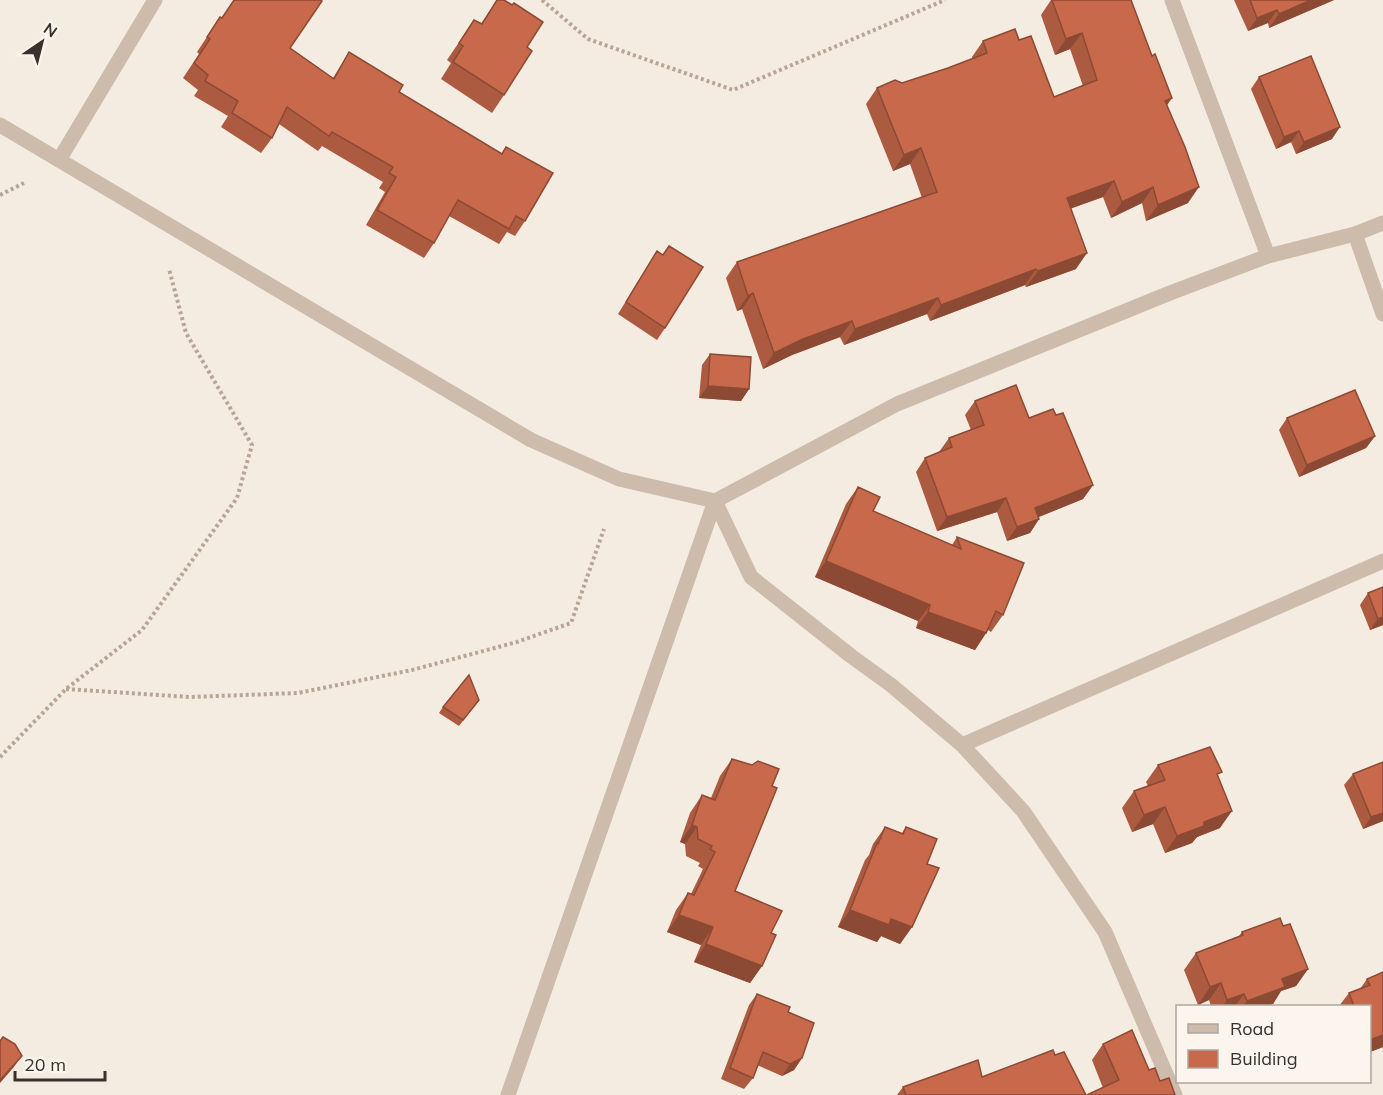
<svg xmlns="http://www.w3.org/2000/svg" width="1383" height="1095" font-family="Mulish,sans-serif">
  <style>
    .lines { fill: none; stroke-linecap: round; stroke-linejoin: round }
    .path { stroke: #b9a596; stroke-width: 4; stroke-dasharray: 3 3; stroke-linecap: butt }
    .minor { stroke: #cdbbac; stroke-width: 15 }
    .wall { fill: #ac5a40 }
    .shaded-wall { fill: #8c4a34 }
    .building { fill: #c8694b; stroke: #8c4a34; stroke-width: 1.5 }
  </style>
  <rect width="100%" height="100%" fill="#f4ebe1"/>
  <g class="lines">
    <g class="path">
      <path d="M542,0l46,39 145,51 212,-90"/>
      <path d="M0,195l24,-12"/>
      <path d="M66,689l124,8 108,-4 114,-23 105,-28 54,-19 33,-94"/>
      <path d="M0,757l66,-68 76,-59 95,-132 15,-53 -66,-112 -17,-64"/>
    </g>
    <g class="minor">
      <path d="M1172,0l96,256"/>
      <path d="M0,125l531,315 88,39 96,22 182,-97 273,-111 98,-37 87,-22 28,-11"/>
      <path d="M59,160l96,-160"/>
      <path d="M1355,234l28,80"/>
      <path d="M715,501l36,76 100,79 40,29 71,60 61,66 82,121 70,163"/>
      <path d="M962,745l421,-184"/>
      <path d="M508,1095l207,-594"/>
    </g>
  </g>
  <g class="wall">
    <path d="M497,0l30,47 -23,48 -12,18 -51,-34 10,-16 -4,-3 27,-40 7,4z"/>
    <path d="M1051,0h80l36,106 21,97 -42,18 -4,-18 -31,15 -8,-21 -32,11 5,61 -50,18 -1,-2 -95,36 -3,-7 -83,31 -4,-8 -48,18 -29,14 -21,-60 -5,2 -11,-33 11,-16 185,-64 -12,-34 -17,7 -27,-67 11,-16 25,-5 46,-15 24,-9v-2l11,-16 36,-1 35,57 29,-11 -13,-37 -15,6 -14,-40z"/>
    <path d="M1234,0h100l-65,28 -1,-5 -20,8z"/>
    <path d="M220,17l70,31 43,30 16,-26 50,40 102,62 5,-7 19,74 -10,15 -8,-4 -8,12 -50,-28 -15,27 -10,15 -58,-33 19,-33 -6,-4 4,-6 -61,-36 -4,5 -39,-27 -7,14 -11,15 -40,-26 7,-11 -34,-20 4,-6 -15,-12 16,-24 -2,-2z"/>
    <path d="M1259,77l73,62 -36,15 -5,-12 -15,7 -25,-60z"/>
    <path d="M657,251l6,4 2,73 -8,12 -39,-26z"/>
    <path d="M710,354l39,35 -8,12 -42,-3 3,-33z"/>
    <path d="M975,401l54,17 27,-3 37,70 -10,14 -44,18v2l-9,14 -23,8 -10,-29 -60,19 -21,-59 9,-14 14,-6 10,-14 22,-8 -6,-15z"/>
    <path d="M1287,418l88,18 -9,12 -67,29 -20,-47z"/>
    <path d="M858,487l15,24 79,34 5,-8 46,78 -12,17 -3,-2 -2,3 -11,17 -59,-22 2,-7 -103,-44 31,-73z"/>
    <path d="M1368,593l15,32 -13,5 -10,-25z"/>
    <path d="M479,700l-20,26 -20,-13 4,-6z"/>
    <path d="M732,759l3,132 36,42 -9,33 -12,17 -56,-21 7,-17 -34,-13 9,-22 12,-17 3,1 12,-25 -5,-3 2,-3 -14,-7 -1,-12 -5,-2 10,-29 12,-18 9,3 9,-22z"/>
    <path d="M1158,765l60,12 2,51 -23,9 -5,6 -27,10 -12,-29 -21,8 -10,-24 12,-17 14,-5 -2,-4z"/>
    <path d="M1353,774l30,47 -20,8 -19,-44z"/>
    <path d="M885,827l17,6 4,-6 21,37 -15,63 -12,17 -19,-8 -4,6 -39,-15 27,-67 4,-5 4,-11z"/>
    <path d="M1242,932l66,37 -12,17 -15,5 -8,13 -7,2h-55l-2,-6 -11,5 -14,-35 12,-17 43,-17z"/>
    <path d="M1383,972v75l-13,5v-46h-31l10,-13 11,-4 7,-10z"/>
    <path d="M757,994l31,18 14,46 -8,12 -12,6 -25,-11 -4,13 -9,11 -23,-10 28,-74z"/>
    <path d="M1103,1044l46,26 11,11 -57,7 -11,-28z"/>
    <path d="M1055,1055l31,40h-189l6,-8 79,-10z"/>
  </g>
  <g class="shaded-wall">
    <path d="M1311,0h23l-65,28 10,-14z"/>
    <path d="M1277,10l-9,13 -20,8 9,-13z"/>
    <path d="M1082,33l-12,16 -15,6 11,-16z"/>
    <path d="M1172,98l-11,16 4,-13z"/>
    <path d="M1340,127l-8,12 -36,15 8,-12z"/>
    <path d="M1299,131l-8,11 -15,7 8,-12z"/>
    <path d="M921,148l-11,16 -17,7 11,-16z"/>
    <path d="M1114,181l-11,16 -47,17 11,-16z"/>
    <path d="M1153,187l-11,16 -31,15 11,-16z"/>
    <path d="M1199,187l-11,16 -42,18 12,-16z"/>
    <path d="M1087,253l-11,16 -50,18 12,-16z"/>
    <path d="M1036,269l-11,16 -95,36 11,-16z"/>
    <path d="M753,293l-11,16 -5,2 11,-15z"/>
    <path d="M938,298l-11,16 -83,31 11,-16z"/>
    <path d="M852,321l-12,16 -48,18 -29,14 11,-16 29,-14z"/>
    <path d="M708,386l41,3 -8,12 -42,-3z"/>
    <path d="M1375,436l-9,12 -67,29 8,-12z"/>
    <path d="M1093,485l-10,14 -57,23 9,-14z"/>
    <path d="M1006,498l-9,14 -60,19 10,-14z"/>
    <path d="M1039,519l-9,14 -23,8 10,-14z"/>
    <path d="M826,561l104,44 -12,16 -103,-44z"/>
    <path d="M928,612l58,21 -11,17 -59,-22z"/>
    <path d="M1383,617v8l-13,5 8,-11z"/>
    <path d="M1165,807l-12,17 -21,8 12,-17z"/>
    <path d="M1232,811l-12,17 -23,9 -5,6 -27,10 12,-17 27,-14z"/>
    <path d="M1383,813v8l-20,8 8,-12z"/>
    <path d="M692,825l5,2 -12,17 -5,-2z"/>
    <path d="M850,910l41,9 21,8 -12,17 -19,-8 -4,6 -39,-15z"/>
    <path d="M679,915l34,12 -12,18 -34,-13z"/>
    <path d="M706,944l56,22 -12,17 -56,-21z"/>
    <path d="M1308,969l-12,17 -15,5 -8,13 -7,2h-23l4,-5 35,-22z"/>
    <path d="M1221,983l-12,17 -11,5 12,-18z"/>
    <path d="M1244,994l-9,12h-12l4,-6z"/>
    <path d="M1383,1035v12l-13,5v-12z"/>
    <path d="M22,1056l-9,12 -13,15v-3z"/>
    <path d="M802,1058l-8,12 -12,6 8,-12z"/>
  </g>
  <g class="building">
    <path d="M234,0h86l2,1 -32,47 44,31 15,-27 54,33 -4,7 103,62 4,-7 47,26 -28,48 -9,-5 -7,13 -51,-29 -24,43 -57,-33 19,-33 -7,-4 4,-6 -61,-35 -3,4 -42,-29 -15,31 -40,-25 6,-12 -33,-20 3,-6 -14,-12 16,-24 -3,-2 13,-20 2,1z"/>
    <path d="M497,0h7l8,5 2,-2 29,19 -16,25 5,4 -28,44 -51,-33 10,-16 -4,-3 15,-23 8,4z"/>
    <path d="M1052,0h79l21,56 3,-2 17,44 -7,3 20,46 14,40 -41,18 -5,-18 -31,15 -8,-21 -47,17 20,55 -49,18 -2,-2 -95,36 -3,-7 -83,31 -3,-8 -49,18 -29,14 -21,-60 -5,3 -11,-34 200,-70 -16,-44 -17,7 -27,-67 18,-8 7,3 46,-15 39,-15 -4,-12 32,-12 4,11 12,-4 23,61 43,-17 -15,-47 -16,6z"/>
    <path d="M1250,0h61l-32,14 -2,-4 -20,8z"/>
    <path d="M1311,56l29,71 -36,15 -5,-11 -15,6 -25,-60z"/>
    <path d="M669,246l34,21 -38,61 -39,-26 31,-51 6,4z"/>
    <path d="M710,354l41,3 -2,32 -41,-3z"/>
    <path d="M1016,385l13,33 24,-9 3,6 7,-2 30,72 -58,23 4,11 -22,8 -11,-29 -59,19 -22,-59 27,-11 -3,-9 35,-13 -9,-24z"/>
    <path d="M1355,390l20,46 -68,29 -20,-47z"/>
    <path d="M858,487l22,10 -7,14 88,38 -4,-12 67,26 -21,52 -7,-4 -10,22 -58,-21 2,-7 -104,-44z"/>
    <path d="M1383,587v30l-5,2 -10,-26z"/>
    <path d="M469,675l10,25 -16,20 -20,-13z"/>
    <path d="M1210,747l12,25 -5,2 15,37 -28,11v4l-27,10 -12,-29 -21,8 -10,-24 31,-11 -7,-15z"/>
    <path d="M732,759l20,6 6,-4 21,8 -7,17 5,2 -42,103 47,20 -11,22 5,2 -14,31 -56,-22 7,-17 -34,-12 9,-22 6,2 21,-43 -5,-3 2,-3 -14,-7 -1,-12 -5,-2 10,-30 13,5z"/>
    <path d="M1383,762v51l-12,4 -18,-43z"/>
    <path d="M885,827l18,7 3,-7 31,12 -10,25 12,4 -27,59 -21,-8 -2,6 -39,-15 27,-67 1,1z"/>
    <path d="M1280,918l3,8 7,-2 18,45 -26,10 3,8 -38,14 -3,-7 -17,6 -6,-17 -11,4 -14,-34 47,-18 -1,-3z"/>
    <path d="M1383,972v63l-13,5v-34h-16l-5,-13 21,-8 -3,-6z"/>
    <path d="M757,994l33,13 -2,5 26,11 -12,35 -12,6 -27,-12 -10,26 -23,-10z"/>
    <path d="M1132,1030l17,40 6,-2 5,13 9,-3 6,17h-88l32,-15 -16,-36z"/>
    <path d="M3,1037l12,7 7,12 -22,24v-39z"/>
    <path d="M1053,1050l2,5 9,-3 22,43h-180l-3,-8 75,-27 4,17z"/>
  </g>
  <rect x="1176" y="1005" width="195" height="78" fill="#fbf5ee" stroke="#aea6a0" stroke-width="1.5"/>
  <rect x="1188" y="1024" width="30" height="9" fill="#cdbbac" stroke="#aea6a0" stroke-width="1.5"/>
  <text x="1230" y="1035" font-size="18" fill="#3b302b">Road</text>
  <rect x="1188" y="1050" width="30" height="18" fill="#c8694b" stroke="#aea6a0" stroke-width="1.5"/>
  <text x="1230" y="1065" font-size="18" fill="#3b302b">Building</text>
  <g transform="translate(42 42) rotate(35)" stroke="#fbf5ee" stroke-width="4.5" paint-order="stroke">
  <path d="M0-4.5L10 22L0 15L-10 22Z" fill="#3b302b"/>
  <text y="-9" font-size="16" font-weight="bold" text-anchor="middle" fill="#3b302b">N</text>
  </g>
  <path d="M15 1071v9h90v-9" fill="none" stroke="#3b302b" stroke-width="3"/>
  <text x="24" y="1071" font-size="18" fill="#3b302b" stroke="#fbf5ee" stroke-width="4.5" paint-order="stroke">20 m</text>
</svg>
